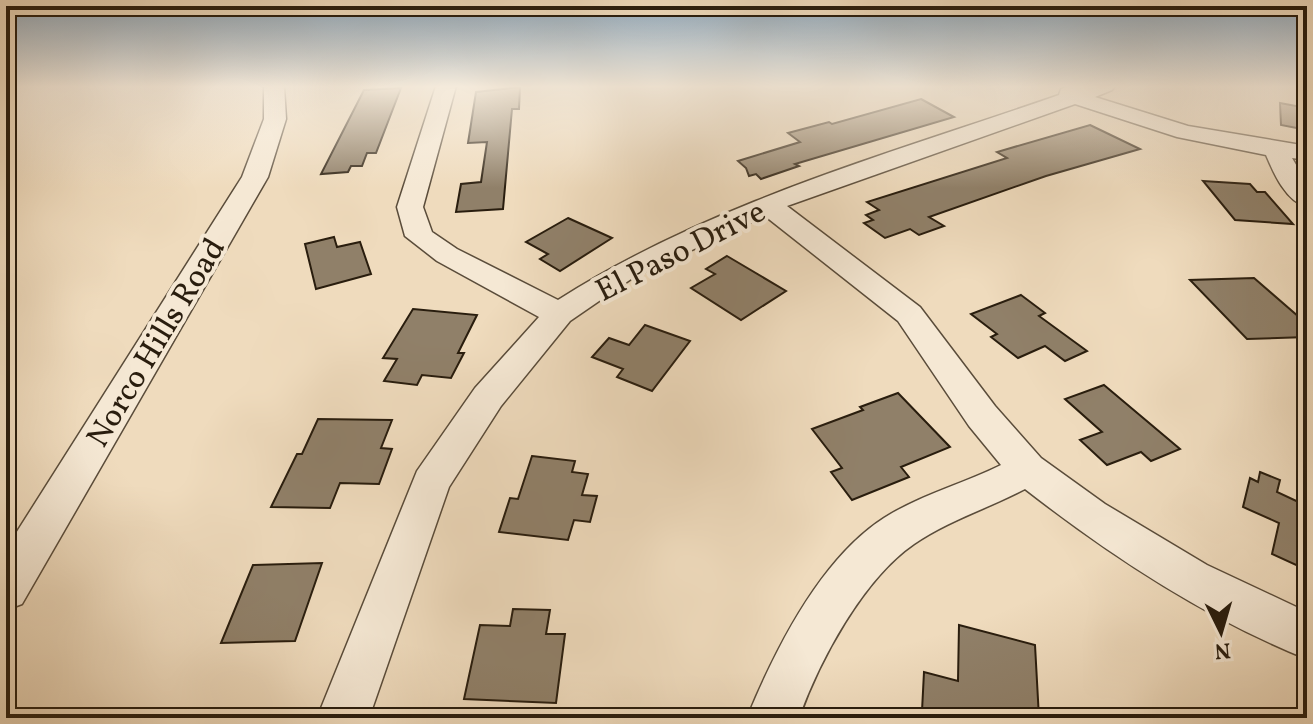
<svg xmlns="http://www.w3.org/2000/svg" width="1313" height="724" font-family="Vollkorn,serif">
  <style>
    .building { fill: #908069; stroke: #291d0e; stroke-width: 2 }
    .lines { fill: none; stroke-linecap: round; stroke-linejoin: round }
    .minor-casing { stroke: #5a4c3a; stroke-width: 3 }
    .minor { fill: #f5e8d4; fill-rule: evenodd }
    .labels { text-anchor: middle; stroke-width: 8; stroke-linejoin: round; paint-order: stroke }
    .street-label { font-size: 32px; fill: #291d0e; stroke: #f5e8d4 }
  </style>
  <rect width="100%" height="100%" fill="#efdbbd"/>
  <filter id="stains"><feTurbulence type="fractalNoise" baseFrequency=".0025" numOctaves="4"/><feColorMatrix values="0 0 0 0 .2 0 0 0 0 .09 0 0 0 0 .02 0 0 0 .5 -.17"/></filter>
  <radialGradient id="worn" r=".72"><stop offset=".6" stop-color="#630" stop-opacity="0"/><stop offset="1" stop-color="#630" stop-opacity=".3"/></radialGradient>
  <g class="building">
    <path d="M520,87l-1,22h-7l-9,100 -47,3 5,-28 20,-2 6,-40 -19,1 8,-51z"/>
    <path d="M401,88l-25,65h-9l-5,13h-11l-3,6 -27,2 43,-84z"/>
    <path d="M921,99l33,18 -159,47 4,2 -38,13 -5,-5 -7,2 -3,-8 -8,-7 62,-19 -12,-9 41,-11 3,2z"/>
    <path d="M1280,103l27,5v22l-26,-5z"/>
    <path d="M1090,125l50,24 -94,27 -117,41 15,9 -25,9 -9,-6 -25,9 -21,-15 9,-3 -7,-5 13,-5 -12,-8 140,-44 -10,-6z"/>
    <path d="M1203,181l47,3 7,8h8l28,32 -58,-4z"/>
    <path d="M568,218l44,20 -52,33 -20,-12 8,-5 -22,-12z"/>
    <path d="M334,237l3,10 23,-5 11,32 -55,15 -11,-45z"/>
    <path d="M727,256l59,35 -45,29 -50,-32 24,-14 -9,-5z"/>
    <path d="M1254,278l53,46v13l-60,2 -57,-59z"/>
    <path d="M1021,295l24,18 -6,3 48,35 -22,10 -20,-15 -27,12 -27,-21 6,-3 -26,-20z"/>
    <path d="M413,309l64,6 -19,38h6l-13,25 -29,-3 -5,10 -33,-4 13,-22 -14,-1z"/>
    <path d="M645,325l45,16 -38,50 -35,-14 6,-8 -31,-12 17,-19 20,7z"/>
    <path d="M1104,385l76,64 -29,12 -10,-9 -34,13 -27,-25 22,-8 -37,-33z"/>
    <path d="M898,393l52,54 -49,20 8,10 -57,23 -21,-28 11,-4 -30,-39 51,-19 -3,-3z"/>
    <path d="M318,419l74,1 -11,28 11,1 -13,35 -39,-1 -10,25 -59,-1 26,-53h5z"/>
    <path d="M532,456l43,5 -3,11 16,2 -6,21 15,1 -7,26 -16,-2 -6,20 -69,-8 11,-34 8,1z"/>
    <path d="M1260,472l20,8 -3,12 30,14v64l-35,-16 7,-31 -36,-16 7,-29 8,4z"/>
    <path d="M322,563l-27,78 -74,2 32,-78z"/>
    <path d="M513,609l37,1 -4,24h19l-9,69 -92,-4 16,-74 30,1z"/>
    <path d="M959,625l76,20 4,73h-94l-23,-7 2,-39 34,9z"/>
  </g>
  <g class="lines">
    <g class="minor-casing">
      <g id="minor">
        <path d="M264,86h20l2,33 -18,58 -246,427 -16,6v-61l236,-372 22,-58z"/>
        <path d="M436,86h20l-33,121 9,25 25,17 101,51c152,-97 331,-146 501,-205l2,-6 7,-2 47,-1 -3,4 -17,7 93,29 119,20v14l-15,-2 15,25v24c-21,-6 -33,-33 -41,-52l-89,-18 -102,-33 -288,102 133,101 75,99 46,52 64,46 102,61 100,47v47c-102,-41 -196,-103 -282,-170 -36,19 -78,32 -111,55 -51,35 -95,117 -115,174h-52c28,-68 73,-159 137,-200 36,-23 79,-34 117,-53l-32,-39 -71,-105 -133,-105 -131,61 -64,44 -69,85 -52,81 -80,231h-52l100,-247 58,-83 64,-71 -102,-56 -32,-25 -8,-29z"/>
      </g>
    </g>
    <use href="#minor" class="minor"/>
  </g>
  <linearGradient id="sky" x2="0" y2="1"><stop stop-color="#90aabf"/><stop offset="0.46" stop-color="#f8efe1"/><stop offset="1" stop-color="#f8efe1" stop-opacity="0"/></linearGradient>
  <rect width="1313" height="188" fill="url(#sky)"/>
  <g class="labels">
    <g class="street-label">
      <text transform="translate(680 250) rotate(-27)" y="11">El Paso Drive</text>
      <text transform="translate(155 342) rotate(-59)" y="11">Norco Hills Road</text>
    </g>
  </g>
  <rect width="1313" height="724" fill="none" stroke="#efdbbd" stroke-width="32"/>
  <rect x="8" y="8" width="1297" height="708" fill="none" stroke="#291d0e" stroke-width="4"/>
  <rect x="16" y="16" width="1281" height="692" fill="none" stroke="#291d0e" stroke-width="2"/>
  <g transform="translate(1221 632) rotate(175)" stroke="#f5e8d4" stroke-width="6" paint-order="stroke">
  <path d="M0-6L14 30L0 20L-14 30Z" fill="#291d0e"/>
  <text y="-12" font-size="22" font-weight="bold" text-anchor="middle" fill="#291d0e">N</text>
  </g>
  <rect width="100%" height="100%" filter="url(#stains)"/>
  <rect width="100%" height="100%" fill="url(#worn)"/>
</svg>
